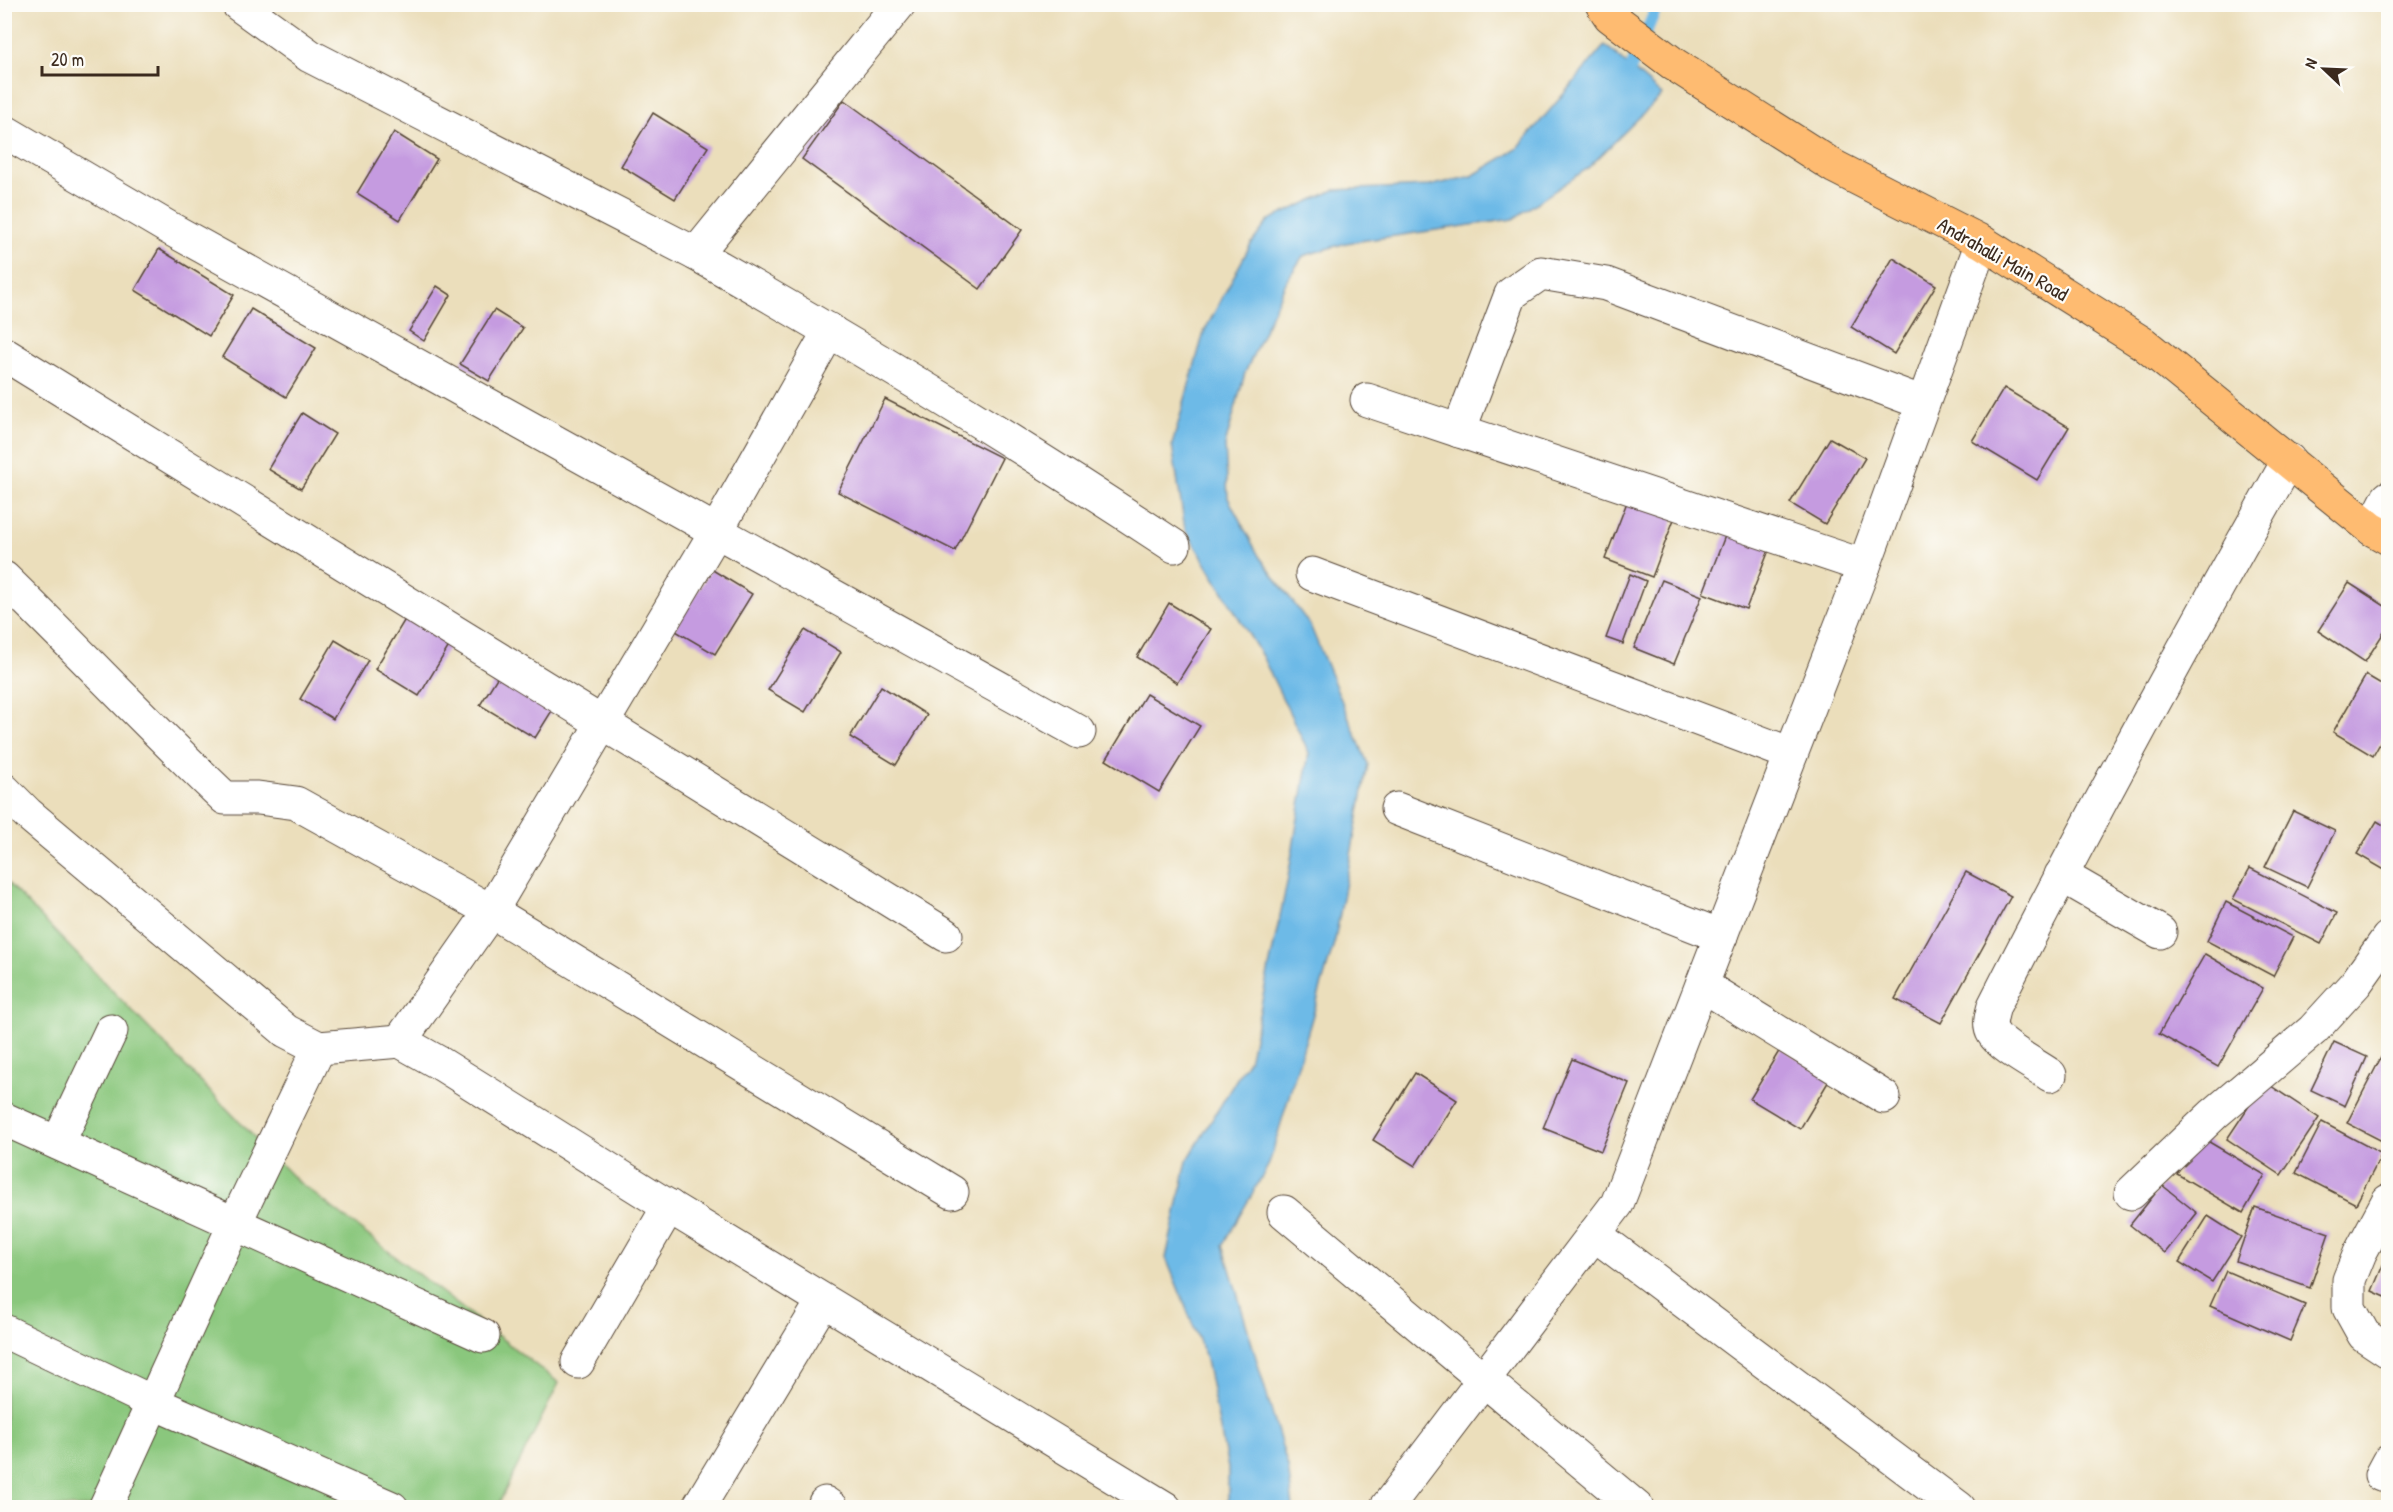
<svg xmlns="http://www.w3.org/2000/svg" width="2393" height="1512" font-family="'Patrick Hand',sans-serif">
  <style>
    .green { fill: #8ac77d; stroke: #62784e; stroke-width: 1.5 }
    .water { fill: #6dbae7; stroke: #547282; stroke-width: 1.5 }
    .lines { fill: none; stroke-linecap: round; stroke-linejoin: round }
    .stream { stroke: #6dbae7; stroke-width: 12 }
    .building { fill: #c59be0 }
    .minor-casing { stroke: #554536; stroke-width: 35 }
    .major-casing { stroke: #554536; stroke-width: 35 }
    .minor { stroke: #fff; stroke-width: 33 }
    .major { stroke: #febb71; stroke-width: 33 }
    .labels { text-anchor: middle; stroke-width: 4.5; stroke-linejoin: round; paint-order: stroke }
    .street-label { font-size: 20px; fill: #3b2a1e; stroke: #fdfcf7 }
  </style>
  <rect width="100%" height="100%" fill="#fdfcf7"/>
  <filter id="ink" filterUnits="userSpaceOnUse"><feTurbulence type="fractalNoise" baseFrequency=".0167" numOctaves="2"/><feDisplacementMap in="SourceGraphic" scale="12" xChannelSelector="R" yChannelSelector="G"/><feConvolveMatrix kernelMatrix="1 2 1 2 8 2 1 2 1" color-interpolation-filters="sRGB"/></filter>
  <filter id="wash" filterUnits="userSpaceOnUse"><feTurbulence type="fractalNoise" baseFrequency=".008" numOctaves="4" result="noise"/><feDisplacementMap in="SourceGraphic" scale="24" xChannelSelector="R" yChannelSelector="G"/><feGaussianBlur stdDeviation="1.35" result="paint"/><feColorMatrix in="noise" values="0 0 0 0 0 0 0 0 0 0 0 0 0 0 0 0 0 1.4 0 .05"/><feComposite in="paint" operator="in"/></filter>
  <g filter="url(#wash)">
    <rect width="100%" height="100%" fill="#ebdebb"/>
    <path class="green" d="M4,879l291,300 264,204 -62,124h-492z"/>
    <path class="water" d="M1605,45l57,50 -74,73 -75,51 -167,24 -43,13 -16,24 -42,93 -20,72 3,53 31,58 51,69 58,139 -33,176 -66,224 -46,81 65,222 5,40h-65v-39l-23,-113 -39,-97 21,-97 63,-104 37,-174 22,-130 -47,-97 -77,-127 -13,-84 32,-113 47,-88 18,-24 65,-30 95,-4 43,-10 45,-27z"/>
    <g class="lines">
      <path class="stream" d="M1620,80l11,-12 27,-64"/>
    </g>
    <g id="blocks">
      <g class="building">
        <path d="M844,100l178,130 -42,59 -178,-130z"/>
        <path d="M653,113l55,34 -33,52 -54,-33z"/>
        <path d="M394,132l43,27 -37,61 -43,-27z"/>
        <path d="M159,249l75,46 -25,41 -74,-46z"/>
        <path d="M1893,258l43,27 -42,69 -43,-27z"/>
        <path d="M437,286l14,9 -27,46 -15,-10z"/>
        <path d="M251,309l65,39 -30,49 -64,-40z"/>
        <path d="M494,310l29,18 -34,53 -29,-17z"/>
        <path d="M2004,388l65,39 -32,53 -65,-39z"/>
        <path d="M885,399l117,59 -47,93 -117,-59z"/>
        <path d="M302,413l33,21 -34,55 -33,-20z"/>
        <path d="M1830,438l35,20 -40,66 -35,-21z"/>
        <path d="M1629,497l47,17 -24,63 -47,-18z"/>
        <path d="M1728,528l43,17 -25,64 -43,-16z"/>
        <path d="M711,569l41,25 -37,60 -41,-24z"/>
        <path d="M1630,574l16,7 -23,63 -17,-6z"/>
        <path d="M1662,580l40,16 -28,68 -40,-16z"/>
        <path d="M2349,583l39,25v18l-23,36 -47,-31z"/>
        <path d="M1169,603l42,26 -34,54 -40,-26z"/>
        <path d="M407,616l44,27 -32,53 -44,-27z"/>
        <path d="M805,630l36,22 -36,60 -37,-22z"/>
        <path d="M335,640l33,20 -35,59 -33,-20z"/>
        <path d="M503,668l55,33 -23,37 -55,-33z"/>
        <path d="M2366,675l22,13v41l-15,27 -40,-24z"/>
        <path d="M881,686l46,29 -31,50 -46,-28z"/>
        <path d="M1146,694l54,32 -41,66 -53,-32z"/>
        <path d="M2293,811l42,20 -28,56 -42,-20z"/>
        <path d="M2377,821l11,7v44l-31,-18z"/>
        <path d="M2250,868l87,45 -16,31 -88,-45z"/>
        <path d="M1966,872l45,24 -70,127 -46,-24z"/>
        <path d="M2226,902l67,35 -20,39 -66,-35z"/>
        <path d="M2205,954l58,34 -45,79 -59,-33z"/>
        <path d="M2334,1042l33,15 -22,49 -34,-16z"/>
        <path d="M2388,1044v83l-6,14 -35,-18z"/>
        <path d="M1781,1048l49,31 -30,50 -50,-30z"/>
        <path d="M1572,1059l57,24 -28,68 -58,-23z"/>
        <path d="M1415,1073l42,27 -42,66 -42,-26z"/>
        <path d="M2265,1082l54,36 -38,57 -54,-36z"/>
        <path d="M2322,1122l60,32 -26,50 -60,-31z"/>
        <path d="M2199,1136l66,39 -22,38 -66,-39z"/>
        <path d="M2162,1185l35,28 -32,40 -35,-28z"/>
        <path d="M2255,1207l74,26 -19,55 -74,-27z"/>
        <path d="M2208,1216l33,21 -29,45 -33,-20z"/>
        <path d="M2388,1216v37l-15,-8z"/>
        <path d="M2383,1265l5,2v31l-16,-7z"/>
        <path d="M2226,1271l79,34 -15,36 -80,-35z"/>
      </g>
    </g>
  </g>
  <g filter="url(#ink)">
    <use href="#blocks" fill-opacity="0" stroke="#554536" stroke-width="1.5"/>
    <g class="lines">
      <g class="minor-casing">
        <g id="minor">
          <path d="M238,4l72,52 386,198 203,-250"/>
          <path d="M4,131l165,97 910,504"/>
          <path d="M696,254c163,92 322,189 478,292"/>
          <path d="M4,354l942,581"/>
          <path d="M1367,400l497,166"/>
          <path d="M1459,431l52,-137 30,-21 65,11 317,119"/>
          <path d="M2372,529l16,-31"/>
          <path d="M1312,574l479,180"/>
          <path d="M4,578c75,73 146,149 221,220h33l38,5 195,108 461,281"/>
          <path d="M4,790l24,24 258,217 33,17 81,-7 41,23 214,134 510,310"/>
          <path d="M1397,809l324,127"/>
          <path d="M2061,875l99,57"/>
          <path d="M1702,985l182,112"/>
          <path d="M400,1041l91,-130 226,-381 113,-200"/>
          <path d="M2050,1075c-14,-10 -49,-28 -57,-42 -5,-8 -1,-19 1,-27 94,-185 193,-366 295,-546"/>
          <path d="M4,1119l479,217"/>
          <path d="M58,1143l53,-112"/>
          <path d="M2131,1193l83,-79 99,-84 43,-47 32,-45"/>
          <path d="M2388,1201l-28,52 -11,27v28l15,27 24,16"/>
          <path d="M1284,1212l353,296"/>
          <path d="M1594,1234l365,274"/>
          <path d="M4,1331l150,72 238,105"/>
          <path d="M578,1362l91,-156"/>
          <path d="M2381,1475l7,-13"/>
          <path d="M825,1503l7,5"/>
          <path d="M105,1508l130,-285 84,-175"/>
          <path d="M698,1508l125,-207"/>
          <path d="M1386,1508l231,-304 247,-638 118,-324"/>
        </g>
      </g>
      <g class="major-casing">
        <path id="major" d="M1602,4l8,12 65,49 160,102 147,75 162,102 228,185 16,9"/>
      </g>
      <use href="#minor" class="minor"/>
      <use href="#major" class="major"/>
    </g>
  </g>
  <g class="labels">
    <g class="street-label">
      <text transform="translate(2003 259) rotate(30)" y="7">Andrahalli Main Road</text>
    </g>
  </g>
  <rect width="2393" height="1512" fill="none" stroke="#fdfcf7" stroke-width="24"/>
  <g transform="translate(2324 69) rotate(293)" stroke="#fdfcf7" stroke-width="4.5" paint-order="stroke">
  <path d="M0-4.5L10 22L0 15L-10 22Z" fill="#3b2a1e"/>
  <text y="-9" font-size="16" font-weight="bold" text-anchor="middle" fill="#3b2a1e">N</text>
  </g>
  <path d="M42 66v9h116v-9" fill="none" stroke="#3b2a1e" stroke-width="3"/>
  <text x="51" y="66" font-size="18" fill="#3b2a1e" stroke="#fdfcf7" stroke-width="4.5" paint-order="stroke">20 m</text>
</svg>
